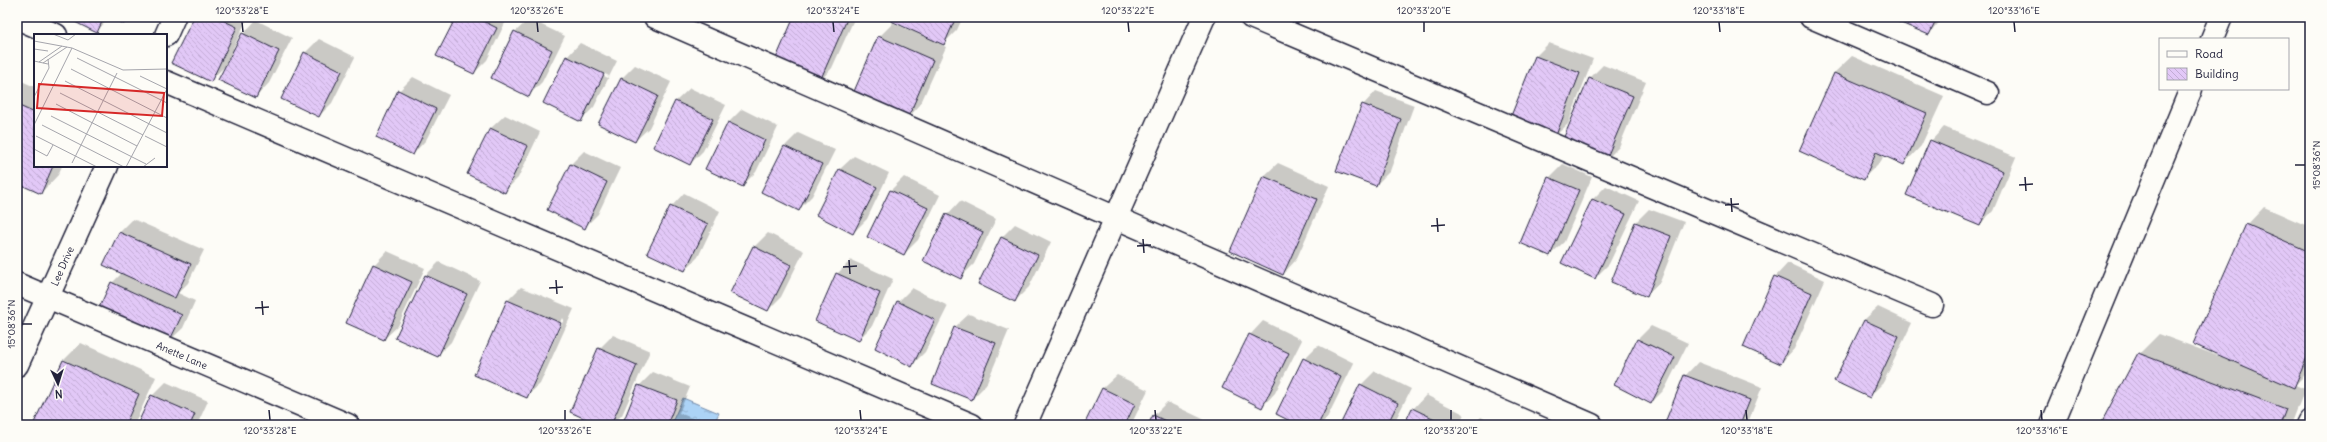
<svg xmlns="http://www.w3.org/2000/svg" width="2327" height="442" font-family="Delius,sans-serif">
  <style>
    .water { fill: url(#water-ripples); stroke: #758cab }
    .shadow { fill: #0003; fill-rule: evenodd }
    .building { fill: url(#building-back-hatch); stroke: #22223b }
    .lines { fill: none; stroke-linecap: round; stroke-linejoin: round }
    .minor-casing { stroke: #22223b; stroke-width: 25 }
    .minor { stroke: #fdfcf7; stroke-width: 22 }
    .ticks { fill: none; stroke: #22223b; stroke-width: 1.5 }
    .labels { text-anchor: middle; stroke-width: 3; stroke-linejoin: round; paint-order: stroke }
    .street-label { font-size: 10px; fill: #22223b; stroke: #fdfcf7 }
    .inset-road { fill: none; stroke: #a5a5ac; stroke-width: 1 }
    .view { fill: #d62828; fill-opacity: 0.15; stroke: #d62828; stroke-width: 2 }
    .inset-edge { fill: none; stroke: #22223b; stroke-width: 2 }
    .neatline { fill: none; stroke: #22223b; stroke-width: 1.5 }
    .ticks-label { font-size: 10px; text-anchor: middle; fill: #22223b }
  </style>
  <defs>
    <pattern id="water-ripples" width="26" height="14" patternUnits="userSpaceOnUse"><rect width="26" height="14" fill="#acd3f6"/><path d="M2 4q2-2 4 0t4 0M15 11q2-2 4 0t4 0" fill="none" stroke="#94b5d4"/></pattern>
    <pattern id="building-back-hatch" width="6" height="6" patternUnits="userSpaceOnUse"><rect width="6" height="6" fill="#e2c8f7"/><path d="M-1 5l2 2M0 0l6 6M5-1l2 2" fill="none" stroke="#c2acd5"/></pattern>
  </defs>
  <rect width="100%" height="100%" fill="#fdfcf7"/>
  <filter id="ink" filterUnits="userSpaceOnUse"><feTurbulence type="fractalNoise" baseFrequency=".025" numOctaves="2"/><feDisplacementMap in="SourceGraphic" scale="8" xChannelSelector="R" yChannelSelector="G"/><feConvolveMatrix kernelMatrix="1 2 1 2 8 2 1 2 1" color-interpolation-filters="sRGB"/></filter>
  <g filter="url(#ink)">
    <path class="water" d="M683,398l36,15 -6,12h-29l-11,-5z"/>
    <g class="shadow">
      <path d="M67,17h43l-14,15z"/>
      <path d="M195,17h53l-15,31 2,1 8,-15 13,-14 36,18 -23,45 -13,14 -29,-33 -17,17z"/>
      <path d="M457,17h51l-21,43 -13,13z"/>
      <path d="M795,17h60l-23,51 -13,14z"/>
      <path d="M893,17h70l-6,13 -15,15 4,2 -26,58 -13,14 -28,-82 14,-14 16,7v-2z"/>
      <path d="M1475,17h9l-3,3z"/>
      <path d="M1890,17h54l-15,17z"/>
      <path d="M529,19l36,17 -23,46 -13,13 -14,-63z"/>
      <path d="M319,39l36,18 -23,46 -13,13 -14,-63z"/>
      <path d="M580,43l37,18 -23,46 -13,13 -14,-63zM571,58l38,18 -1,2 -37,-18z"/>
      <path d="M1549,43l44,16 -25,65 -14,13 -18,-81z"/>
      <path d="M1852,56l92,40 -23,50 -17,18 -20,-9 -3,6 -17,17 -30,-105z"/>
      <path d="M635,65l36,17 -22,46 -14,13 -13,-63z"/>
      <path d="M1603,65l43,17 -27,65 -14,14 -15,-83z"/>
      <path d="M413,77l36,18 -23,45 -13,14 -36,-18 22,-45z"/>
      <path d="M17,79l18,8v79h27l-4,9 -17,18 -24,-11z"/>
      <path d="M690,88l36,17 -23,46 -13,13 -36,-17 22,-46z"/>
      <path d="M1376,91l38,14 -24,66 -14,14 -13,-80z"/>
      <path d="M742,109l36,18 -22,45 -14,14 -36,-18 23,-46z"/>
      <path d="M505,115l35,17 -22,46 -13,13 -36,-17 22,-46z"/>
      <path d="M1944,127l72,30 -23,54 -13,13 -49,-83z"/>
      <path d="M798,133l37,17 -23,46 -14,14 -36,-18 23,-46z"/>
      <path d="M584,151l36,17 -22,46 -14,14 -13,-64z"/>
      <path d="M854,156l35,17 -22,46 -14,14 -36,-18 23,-46z"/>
      <path d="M1278,163l51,23 -33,74 -13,14 -52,-23 33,-75z"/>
      <path d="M1563,164l29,13 -28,65 -14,13 -1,-77z"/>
      <path d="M904,177l36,18 -22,45 -14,14 -14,-63z"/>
      <path d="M1606,186l33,15 -30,63 -14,14 -32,-15 30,-64z"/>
      <path d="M684,193l36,18 -22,46 -13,13 -14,-63z"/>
      <path d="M960,201l36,18 -22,45 -14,14 -13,-63z"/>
      <path d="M2264,207l46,20v143l-15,15 10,4 -14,36h-190l38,-71 20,-20 62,23 26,-132z"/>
      <path d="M1649,209l35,13 -24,60 -14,13 -10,-73z"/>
      <path d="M133,219l71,31 -16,33 -10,10 17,8 -12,27 -14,13 -57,-58 10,-10 -17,-8 15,-33z"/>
      <path d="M1015,224l36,18 -22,45 -14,14 -36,-18 23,-46z"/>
      <path d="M768,233l36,18 -23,46 -13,13 -14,-63z"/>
      <path d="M387,251l38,17 -27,58 -14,13 -10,-74z"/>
      <path d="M851,260l42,19 -21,47 -14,14 -21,-66z"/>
      <path d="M439,262l41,19 -29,61 -14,14 -12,-80z"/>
      <path d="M1788,263l37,17 -31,69 -13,14 -6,-86z"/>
      <path d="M521,287l53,22 -34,75 -14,13 -51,-22 33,-75zM562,318l2,1 -29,63h-2z"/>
      <path d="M912,288l36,18 -23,46 -13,13 -14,-63z"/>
      <path d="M1878,307l34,16 -29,60 -14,14 -5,-77z"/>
      <path d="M969,314l40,16 -23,55 -14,14 -39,-16 22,-56z"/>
      <path d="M1263,321l39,19 -27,53 -13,14 -12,-72z"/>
      <path d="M1651,326l37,17 -23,46 -14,14 -13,-64z"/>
      <path d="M613,335l37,16 -28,64 -10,10h-11l-2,-76z"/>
      <path d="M81,343l75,34 -22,48h-100l29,-64z"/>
      <path d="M1318,345l36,18 -27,55 -7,7h-19l3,-66z"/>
      <path d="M1698,362l64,25 -15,38h-82l20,-49z"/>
      <path d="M1375,371l36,18 -18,36h-52l20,-40z"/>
      <path d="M653,372l37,15 -11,26 31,12h-87l16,-39z"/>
      <path d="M1117,375l31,15 -17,35h-46l18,-37z"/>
      <path d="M166,382l42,19 -11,24h-58l13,-29z"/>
      <path d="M1426,395l38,19 -5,11h-54l8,-16z"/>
      <path d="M1167,402l36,17 -3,6h-51l5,-10z"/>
      <path d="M1481,417l15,8h-23z"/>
      <path d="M1842,422l6,3h-9z"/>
    </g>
    <g class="building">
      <path d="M65,17h39l-7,16z"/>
      <path d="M110,17h17l-3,7z"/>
      <path d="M194,17h22l21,10 -26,55 -40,-19z"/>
      <path d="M456,17h19l22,11 -23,46 -38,-18z"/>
      <path d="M794,17h54l-29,66 -45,-20z"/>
      <path d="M892,17h64l-12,28 -53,-24z"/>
      <path d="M1887,17h51l-9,18z"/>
      <path d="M514,31l38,19 -23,47 -38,-19z"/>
      <path d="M242,33l37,18 -23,47 -38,-18z"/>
      <path d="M878,36l55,24 -26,60 -55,-24z"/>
      <path d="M304,52l38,19 -23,46 -38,-18z"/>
      <path d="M566,56l38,18 -23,48 -38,-19z"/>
      <path d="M1535,56l45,17 -25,65 -46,-17z"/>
      <path d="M1834,73l93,40 -23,52 -28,-13 -12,28 -65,-29z"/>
      <path d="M621,78l37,18 -23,46 -37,-18z"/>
      <path d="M1589,78l44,18 -28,66 -44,-18z"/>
      <path d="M398,90l38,19 -23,46 -37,-18z"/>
      <path d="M675,101l38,18 -23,46 -37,-18z"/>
      <path d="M1362,104l39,15 -25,67 -40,-15z"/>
      <path d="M17,105l18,8v53h18l-12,28 -24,-11z"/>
      <path d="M728,122l37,18 -22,47 -38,-18z"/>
      <path d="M490,128l38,18 -23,47 -38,-19z"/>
      <path d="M1930,140l73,31 -23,55 -74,-31z"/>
      <path d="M784,146l38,18 -23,47 -38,-19z"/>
      <path d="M570,164l37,18 -22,47 -38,-19z"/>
      <path d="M839,169l38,18 -24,47 -37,-19z"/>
      <path d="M1263,176l54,23 -34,76 -53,-24z"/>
      <path d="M1548,177l31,13 -29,66 -30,-13z"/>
      <path d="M890,190l38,18 -24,47 -37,-18z"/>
      <path d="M1592,199l34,15 -31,65 -34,-16z"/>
      <path d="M670,206l38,18 -23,47 -38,-18z"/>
      <path d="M946,214l37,18 -22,47 -38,-18z"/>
      <path d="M1635,222l36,14 -24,61 -36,-15z"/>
      <path d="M2246,224l64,28v98l-16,38 -101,-44z"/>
      <path d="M119,232l72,32 -16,34 -72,-33z"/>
      <path d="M1001,237l37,18 -23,47 -37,-18z"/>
      <path d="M753,246l38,19 -23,46 -38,-18z"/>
      <path d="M373,264l39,18 -28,58 -38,-17z"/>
      <path d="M836,273l44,20 -21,48 -44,-20z"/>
      <path d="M425,275l42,19 -29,63 -43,-19z"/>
      <path d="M1774,276l38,17 -31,71 -38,-17z"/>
      <path d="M111,282l71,33 -13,27 -71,-32z"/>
      <path d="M507,300l54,23 -34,75 -53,-23z"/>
      <path d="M897,301l38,19 -23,47 -37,-19z"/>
      <path d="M1864,320l35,16 -29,62 -36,-17z"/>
      <path d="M954,327l42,16 -24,57 -40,-16z"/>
      <path d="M1249,334l40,19 -27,55 -40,-20z"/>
      <path d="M1637,339l38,18 -24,47 -37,-19z"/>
      <path d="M598,348l39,17 -26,60h-12l-29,-13z"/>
      <path d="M2138,353l148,56 -6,16h-180z"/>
      <path d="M1303,358l38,19 -23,48h-20l-22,-11z"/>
      <path d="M63,360l76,34 -14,31h-92z"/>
      <path d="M1684,375l66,25 -10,25h-76z"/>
      <path d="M1360,384l38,19 -11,22h-47z"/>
      <path d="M638,385l39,15 -10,25h-45z"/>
      <path d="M1102,388l33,16 -10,21h-41z"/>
      <path d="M151,395l44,19 -5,11h-53z"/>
      <path d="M1412,408l35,17h-43z"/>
      <path d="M1153,415l21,10h-26z"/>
    </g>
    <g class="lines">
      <g class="minor-casing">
        <g id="minor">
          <path d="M655,17l937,408"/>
          <path d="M1251,17l681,288"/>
          <path d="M1811,17l177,76"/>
          <path d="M17,18l39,17"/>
          <path d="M166,35l8,-18"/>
          <path d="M2212,39l9,-22"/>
          <path d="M166,82l806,343"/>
          <path d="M17,284l331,141"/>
          <path d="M17,365l90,-199"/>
          <path d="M1025,425l179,-408"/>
          <path d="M2052,425l139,-336"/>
          <path d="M2308,425l2,-4"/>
        </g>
      </g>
      <use href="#minor" class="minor"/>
    </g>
  </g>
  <path class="ticks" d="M242,22l1,10M537,22l1,10M833,22l1,10M1128,22l1,10M1424,22v10M1719,22l1,10M2014,22l1,10M2295,165h10M2025,177l1,14M2019,185l14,-1M1731,198l1,14M1725,205l14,-1M1437,218l1,14M1431,226l14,-1M1143,239l1,14M1137,246l14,-1M849,260l1,14M843,267l14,-1M556,280l1,14M549,288l14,-1M262,301l1,14M255,308l14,-1M22,324h10M269,410l1,10M565,410v10M860,410l1,10M1155,410l1,10M1451,410v10M1746,410l1,10M2041,410l1,10"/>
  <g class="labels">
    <g class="street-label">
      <text transform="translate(62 266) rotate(-66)" y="4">Lee Drive</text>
      <text transform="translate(182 355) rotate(23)" y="4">Anette Lane</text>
    </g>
  </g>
  <g transform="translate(34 34)">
    <rect width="133" height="133" fill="#fdfcf7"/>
    <path class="inset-road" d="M19,0l15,6 8,-6M0,7l38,7 51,22 44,-1M0,15l14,2M43,24l90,45M0,27l14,3M5,28l23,-16M9,29l24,-16M37,35l96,49M106,42l27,13M31,47l102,52M26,59l83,42M0,63l15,-29 -1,-9M22,70l81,42M17,82l95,48M0,91l38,-77M8,91l82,42M2,102l61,31M111,102l22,11M0,115l13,7 6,-11M38,129l45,-90M92,133l41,-78M109,133l12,-9"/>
    <path class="view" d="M5,50l125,9 -2,23 -125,-8z"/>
    <rect width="133" height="133" class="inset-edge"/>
  </g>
  <rect width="2327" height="442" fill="none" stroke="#fdfcf7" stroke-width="44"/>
  <rect x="2159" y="38" width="130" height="52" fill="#fdfcf7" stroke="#a5a5ac"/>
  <rect x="2167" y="51" width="20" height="6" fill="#fdfcf7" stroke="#a5a5ac"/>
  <text x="2195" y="58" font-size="12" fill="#22223b">Road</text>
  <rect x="2167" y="68" width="20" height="12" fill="url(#building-back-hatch)" stroke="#a5a5ac"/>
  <text x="2195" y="78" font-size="12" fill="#22223b">Building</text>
  <g transform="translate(58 384) rotate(176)" stroke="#fdfcf7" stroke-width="3" paint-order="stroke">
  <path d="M0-3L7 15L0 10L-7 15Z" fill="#22223b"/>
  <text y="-6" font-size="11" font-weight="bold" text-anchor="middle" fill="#22223b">N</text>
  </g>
  <rect x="22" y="22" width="2283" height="398" class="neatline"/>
  <g class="ticks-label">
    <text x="242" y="14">120°33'28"E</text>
    <text x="537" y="14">120°33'26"E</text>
    <text x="833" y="14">120°33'24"E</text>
    <text x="1128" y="14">120°33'22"E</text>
    <text x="1424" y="14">120°33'20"E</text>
    <text x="1719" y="14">120°33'18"E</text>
    <text x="2014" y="14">120°33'16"E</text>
    <text transform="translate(2316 165) rotate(-90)" y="4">15°08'36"N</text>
    <text transform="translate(11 324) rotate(-90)" y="4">15°08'36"N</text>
    <text x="270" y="434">120°33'28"E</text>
    <text x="565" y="434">120°33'26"E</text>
    <text x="861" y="434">120°33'24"E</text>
    <text x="1156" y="434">120°33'22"E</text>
    <text x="1451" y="434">120°33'20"E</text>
    <text x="1747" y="434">120°33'18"E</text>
    <text x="2042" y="434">120°33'16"E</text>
  </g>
</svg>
